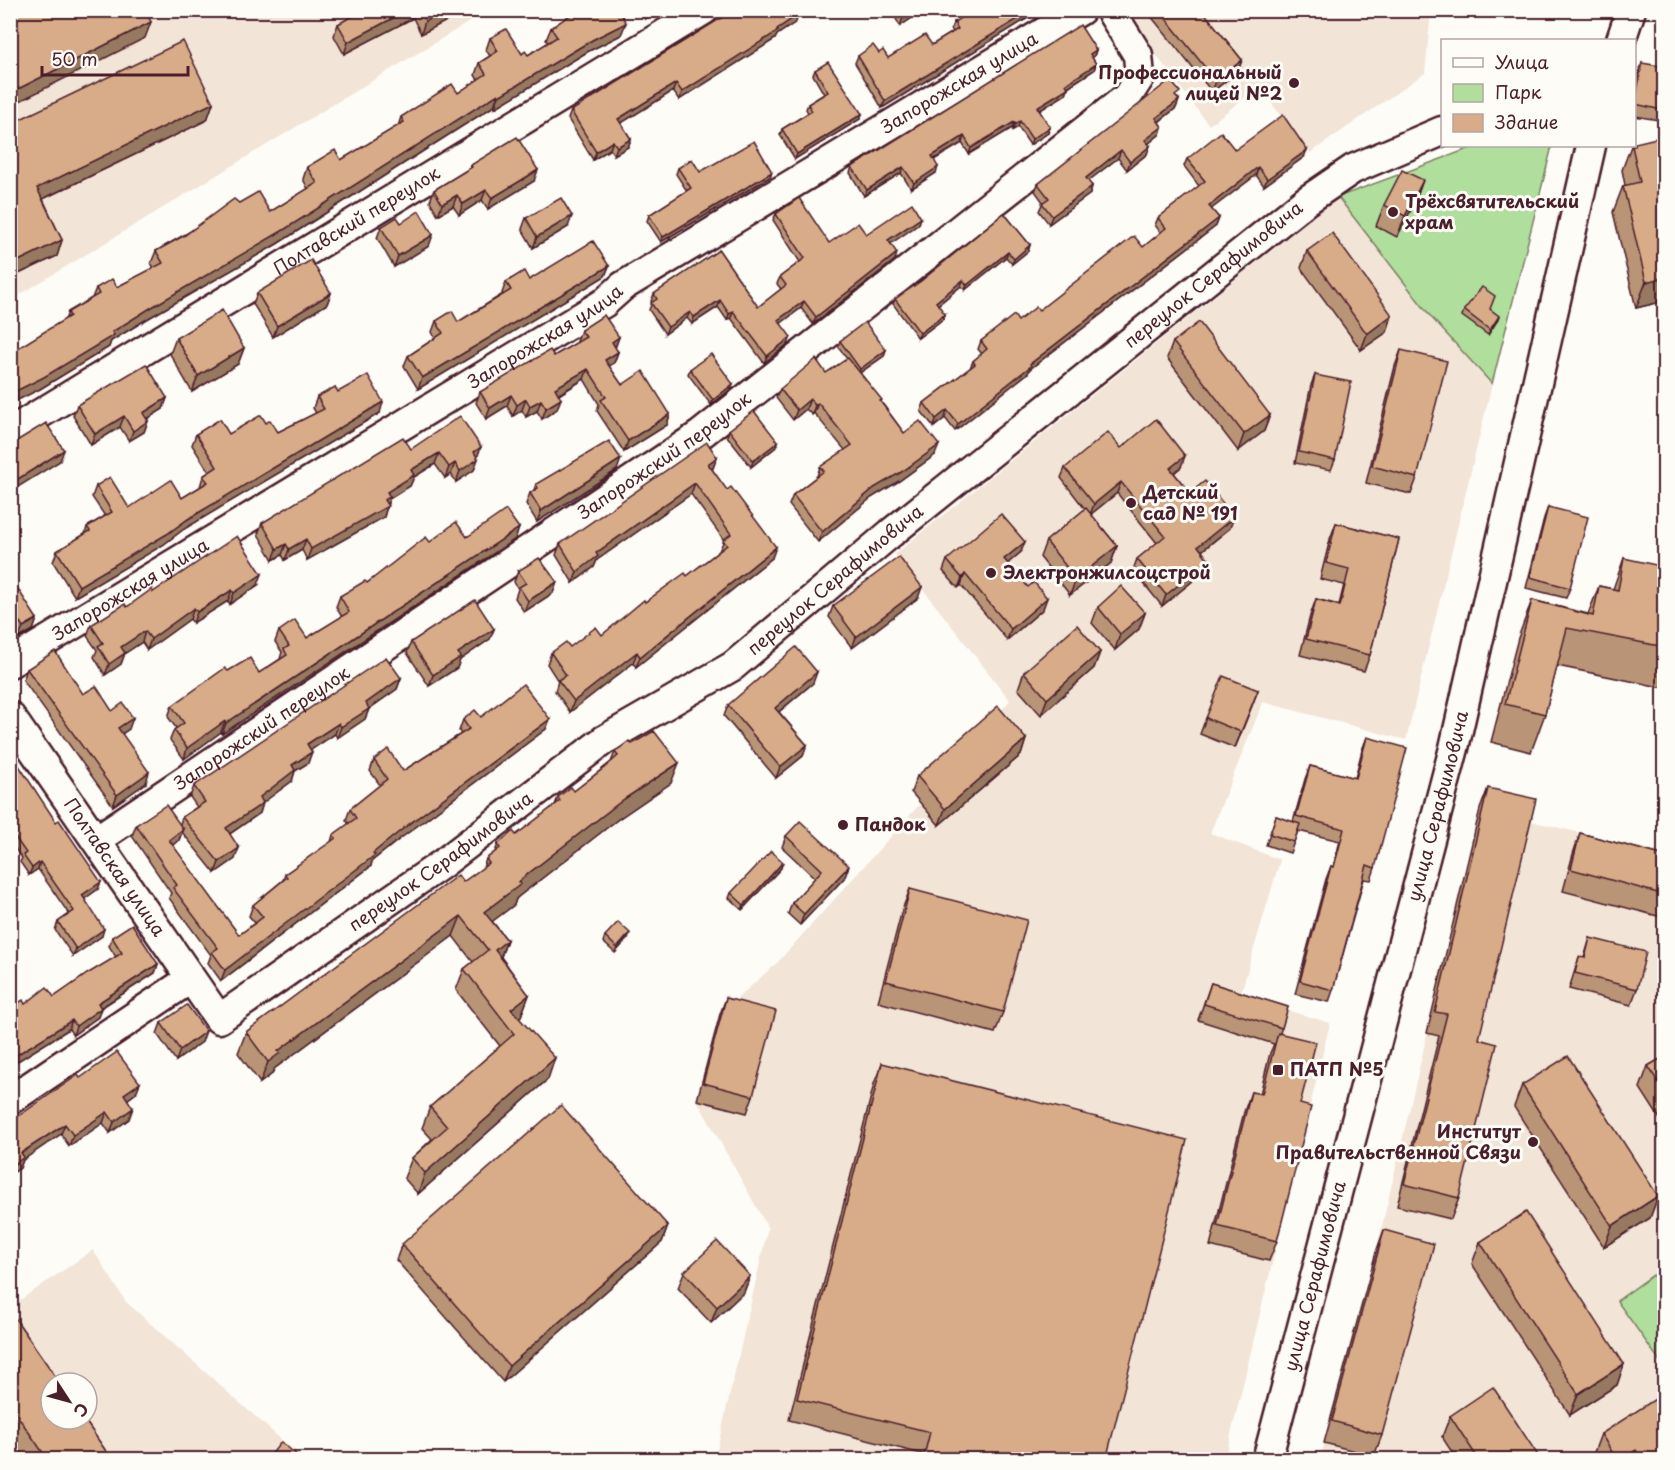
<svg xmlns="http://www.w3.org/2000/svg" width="1675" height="1470" font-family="'Playpen Sans',sans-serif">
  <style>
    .built { fill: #f2e4d6; fill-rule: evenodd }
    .green { fill: #afde9d; stroke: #7c7e64; stroke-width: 1.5 }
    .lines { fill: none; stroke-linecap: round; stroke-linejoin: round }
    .minor-casing { stroke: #4a1f2b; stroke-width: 33 }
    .minor { stroke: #fdfcf7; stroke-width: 28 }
    .wall { fill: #ba9476; stroke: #4a1f2b; stroke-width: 1.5 }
    .shaded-wall { fill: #977860; stroke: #4a1f2b; stroke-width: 1.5 }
    .building { fill: #d8ac89; stroke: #4a1f2b; stroke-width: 1.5 }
    .poi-dot { fill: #4a1f2b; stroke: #fdfcf7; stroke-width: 2 }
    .labels { text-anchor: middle; stroke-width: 6; stroke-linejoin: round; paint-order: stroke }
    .poi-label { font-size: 18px; font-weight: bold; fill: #4a1f2b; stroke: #fdfcf7; text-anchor: start }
    .street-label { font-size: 18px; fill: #4a1f2b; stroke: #fdfcf7 }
  </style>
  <rect width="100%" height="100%" fill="#fdfcf7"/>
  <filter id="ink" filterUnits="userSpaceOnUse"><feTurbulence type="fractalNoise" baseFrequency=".0167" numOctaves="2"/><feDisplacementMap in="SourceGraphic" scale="12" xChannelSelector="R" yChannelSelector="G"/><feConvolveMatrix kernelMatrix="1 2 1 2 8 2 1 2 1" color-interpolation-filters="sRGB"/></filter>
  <g filter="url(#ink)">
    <g class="built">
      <path d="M11,11h476l-476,289z"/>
      <path d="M1123,11h308l-6,62 -115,80 -51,-66 -50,38z"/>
      <path d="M1338,197l93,120 61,67 -86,356 -143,-38 -53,131 70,27 -40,136 90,27 -105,436h-510l53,-231 -71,-128 23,-86 58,-52 142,-158 -9,-12 81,-70 18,-22 -115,-146z"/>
      <path d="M1480,809l184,44v606l-344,1 56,-208z"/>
      <path d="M93,1250l33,52 177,157h-292l-1,-152zM51,1383h36v36h-36z"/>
    </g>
    <g class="green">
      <path d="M1476,146h76l-60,238 -61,-67 -93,-120z"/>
      <path d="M1653,1275l11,16v76l-47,-66z"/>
    </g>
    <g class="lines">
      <g class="minor-casing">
        <g id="minor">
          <path d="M1621,40l10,-30"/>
          <path id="s1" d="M10,432l694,-422"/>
          <path id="s2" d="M10,663l594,-360 19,-17 458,-276"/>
          <path id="s3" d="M10,716l209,303 223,-155 162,-124 129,-74 158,-133 415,-332 47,-32 89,-38"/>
          <path id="s4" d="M96,840l605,-406 426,-337 13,-20 -2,-22 -28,-45"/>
          <path d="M10,1100l180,-121"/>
          <path id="s5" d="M1267,1460l187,-712 137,-602"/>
        </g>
      </g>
      <use href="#minor" class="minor"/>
    </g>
    <g class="wall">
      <path d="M364,10h104l-47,24 -8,-16 -69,36 -10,-18 4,-12z"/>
      <path d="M564,10h55l2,25 -34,17 -92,56 -1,-2 -217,138 -130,75 -36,22 -2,6 -69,42 28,-77 24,-14 4,-10 21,-1 37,-19 -3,-5 5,-12 83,-48 31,9 38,-23 -5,-10 4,-12 34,-7 57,-34 3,-9 57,-24 20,-13 -3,-5 4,-12 11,-7 -4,-6 4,-12 32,16 6,1 20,-12 -2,-3 5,-12 17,-11z"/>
      <path d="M639,10h20l-14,9z"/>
      <path d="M891,10h33l-24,16z"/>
      <path d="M1041,10l-159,98 -27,-45 3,-7 21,-3 9,5 44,-13 21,-13 -2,-3 3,-7z"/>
      <path d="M1146,10h56l40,50 -4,11 -26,21z"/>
      <path d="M796,22l-19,13 -2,4 -96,61 -6,-9 -52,32 10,16 -3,8 -14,8 -4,-6 -17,11 -25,-41 3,-8z"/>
      <path d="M1096,50l-2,6 -2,2 4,6 -2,6 -26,17 -2,7 -27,17 11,16 -2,6 -18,12 -12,-18 -5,3 -1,-2 -43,26 -7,-11 -28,17 2,13 -25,16 -10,-16 -37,23 -14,-23 2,-6z"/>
      <path d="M1642,63l20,47 -4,10 -23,-4v-24l3,-18z"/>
      <path d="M815,70l47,44 -2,5 -65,40 -15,-24 2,-6 26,-16 -2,-4 2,-5 16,-10 -11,-19z"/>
      <path d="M1178,98l1,2 -3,8 -17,14 3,5 -2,7 -12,10 -1,10 -20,16 -9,-12 -30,23 4,5 -2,8 -41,30 -10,-13 4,-9 -8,-11 3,-7z"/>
      <path d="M213,103l-6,17 -164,79 19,41 -5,16 -47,22v-154z"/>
      <path d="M1665,136v165l-29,7 -23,-96 10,-26 2,-1 -3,-15 9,-24h4z"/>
      <path d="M1235,150l69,7 -40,29 -8,-11 -45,34 8,9 -3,8 -186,143 -2,4 -73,58 -10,-13 -11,9 -13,-16 3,-8 46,-35 3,-7 9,-7 -4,-5 3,-8 58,-31 104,-63 18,-14 -6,-8 3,-7 41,-32 -15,-20 3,-7z"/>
      <path d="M471,165l63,16 -46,28 -6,-9 -23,15 -6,-9 -15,9 -8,-14 4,-11 36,-22z"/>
      <path d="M678,168l22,4 70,5 -109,65 -14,-21 2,-6 38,-24 -11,-17z"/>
      <path d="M1423,180l-8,22 -18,35 -21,-11 8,-21z"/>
      <path d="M1004,213l26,32 -2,6 -16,13 -6,-7 -41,33 -4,-4 -23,19 5,14 -25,19 -25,-34 2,-5 26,-18z"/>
      <path d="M776,214l53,29 37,-9 53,-10 -28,19 4,17 -82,64 -12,-16 -20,15 7,21 -24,19 -33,-45 -4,2 -9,-13 -26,17 -5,-6 -22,16 -16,-24 3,-8 -1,-1 3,-7 65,-44 39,57 23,-18 -4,-5 3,-7 20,-15 -27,-42z"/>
      <path d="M526,218l42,9 -35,21 -11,-19z"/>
      <path d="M401,223l28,23 -35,21 -17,-29 4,-11z"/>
      <path d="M1307,251l85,64 -5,17 -26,18 -60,-82z"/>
      <path d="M609,266l-4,10 -187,113 -14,-23 4,-10 27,-18 -3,-6 4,-11 22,1 45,-28 -1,-1 4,-11 23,-2z"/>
      <path d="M257,293h74l-4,11 -54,33 -20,-33z"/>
      <path d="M1490,309l7,12 -9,14 -26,-19 2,-6z"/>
      <path d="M581,330l38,7 -4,11 3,4 -4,11 -5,3 13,19 48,29 -3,11 -43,27 -27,-41 2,-7 -15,-25 -25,16 -2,14 -15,10 -5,-8 -11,6 -4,-7 -9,6 -6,-10 -21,13 -10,-16 4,-11 74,-36 24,-14 -1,-1z"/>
      <path d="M176,338l68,10 -6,16 -46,28 -22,-38z"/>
      <path d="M840,341l44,15 -24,17 44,60 31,22 -36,26 -28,17 -53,44 -29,-37 4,-10 24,-19 3,-9 25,-17 -31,-37 -2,2 -6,-6 -13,11 -17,-22 4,-9 46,-16 21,-14 -9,-13z"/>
      <path d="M1173,342l97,73 -6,16 -26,20 -71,-93z"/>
      <path d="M1401,350l16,128 -6,16 -45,-11 29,-117z"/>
      <path d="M690,369l43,15 -2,5 -20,16 -23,-31z"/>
      <path d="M1315,375l20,85 -4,10 -36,-7 16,-78z"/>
      <path d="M338,392l42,21 -196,116 -21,16 -88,52 -22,-35 4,-11 28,-17 2,-7 18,-11 -13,-19 4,-11 33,22 53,-10 18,-11 3,-11 6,-4 -17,-27 4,-11h33l37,-11 12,9 38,-19 -3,-5 4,-11z"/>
      <path d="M167,398l-4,11 -16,10 1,2 -4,11 -15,9 -9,-14 -29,18 -18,-29 4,-11z"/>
      <path d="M729,430l49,12 -2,5 -25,20 -24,-31z"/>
      <path d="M1121,448l60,19 -7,6 16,20 40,35 -28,23 3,20 -43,35 -29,-36 4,-11 20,-16 -40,-50 -26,21 26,32 -6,17 -41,32 -30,-38 6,-16 39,-32 -24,-31 4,-10z"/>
      <path d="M411,449l66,8 -3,13 -18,12 -5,-8 -6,4 -10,-14 -21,13 -4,9 -21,13 -5,18 -77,43 -5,-10 -17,10 -3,-5 -9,5 -15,-26 4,-11z"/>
      <path d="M717,457l-4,11 -1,1 60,89 -136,109 -3,-4 -63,49 -15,-21 3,-10 -11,-17 4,-11 19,-6 32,-12 43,-33 42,-26 32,-25 5,-11 -33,-46 -94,66 -3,7 -21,16 -17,-28 4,-11z"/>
      <path d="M617,470l-80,52 -11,-18 4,-11 4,-3 2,-6z"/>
      <path d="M1548,507l22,81 -4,10 -40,-10 18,-70z"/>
      <path d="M1336,523l63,16 -29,116 -6,16 -64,-16 10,-39 6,-17 23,6 5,-20 -24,-6 10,-40z"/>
      <path d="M519,528l-4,11 -293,195 -1,-2 -37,27 -14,-19 4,-10 2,-2 -8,-11 4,-11 56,-35 31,2 21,-14 2,-7 -7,-10 4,-11 28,7 35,-21 -6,-10 4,-11 27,-13 63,-41z"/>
      <path d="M1021,552l-13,11 35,46 -36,31 -46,-55 -3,3 -15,-17 4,-11z"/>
      <path d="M1624,558l34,40 7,1v89l-108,-22 -12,48 -14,38 -40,-10 27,-104 14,-38 56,14 11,-28 14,3z"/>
      <path d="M518,571l39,11 -4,11 -29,19 -9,-14 3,-9 -4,-7z"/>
      <path d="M10,579l27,40 -4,11 -14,8 -3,-5 -6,3z"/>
      <path d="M258,585l-28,19 -2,-3 -35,22 -3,-4 -43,31 -5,-8 -17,11 -4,11 -16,11 -11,-18 3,-7 -10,-14 4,-11 36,-18 26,-15z"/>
      <path d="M918,598l-66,50 -23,-31 4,-11z"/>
      <path d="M1098,607l47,6 -6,16 -24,21 -23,-27z"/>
      <path d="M494,629l-4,10 -30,21 -3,8 -28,18 -22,-33 4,-11z"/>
      <path d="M1100,652l-6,16 -53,47 -23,-26 6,-17z"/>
      <path d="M27,669l56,25 29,17 17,18 -7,5 24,49 -33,23 -90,-126z"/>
      <path d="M401,678l-4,11 -28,20 -4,10 -28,19 -2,-4 -24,16 -3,13 -13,8 -3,10 -29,21 -3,11 -30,21 5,25 -20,14 -33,-41 -3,8 -7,5 67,90 16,-12 -6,-7 4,-11 30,-25 2,-6 46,-32 2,-7 16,-11 -3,-4 4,-11 30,-24 -10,-14 4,-11 29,11 58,-37 -2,-3 4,-11 18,-3 69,2 -4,10 -145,109 -29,23 -1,5 -150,115 -13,-18 3,-8 -42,-57 2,-5 -39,-57 4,-11 44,-1 2,-7 15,-10 -7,-10 4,-11z"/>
      <path d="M813,683l-34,29 28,33 -4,11 -27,22 -52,-62 4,-11z"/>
      <path d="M1258,690l-23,58 -35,-14 6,-16z"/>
      <path d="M1367,737l8,131 -4,12 -7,-1 -31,111 -4,12 -34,-8 31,-115 5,-13 2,1 7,-26 -42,-10 -8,22 -24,-8 10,-29 17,6 12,-43 5,-13 45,12 7,-28z"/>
      <path d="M1026,739l-5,16 -82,70 -28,-33 6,-16z"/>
      <path d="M632,744l39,39 -54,37 -99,77 -2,2 -2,6 -22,16 15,19 -6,17 28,38 -8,21 -2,1 29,62 -130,115 -14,-16 8,-20 20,-19 -10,-11 8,-21 70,-61 -44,-56 8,-21 9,-7 -20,-26 -179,133 -2,5 -12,9 -22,-30 8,-21 217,-150 20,-14 3,-9 9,-7 3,-8 18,-9 39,-30 3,-8 16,-6 37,-29 4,-10z"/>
      <path d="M10,752l88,137 -14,10 18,37 -29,20 -18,-26 3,-8 11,-8 -31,-45 -9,6 -9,-13 2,-4 -12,-16z"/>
      <path d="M1488,788l-9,251 -20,159 -8,21 -54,-13 42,-170 -12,-3 53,-224z"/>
      <path d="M1580,833l85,23v62l-102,-27 10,-37z"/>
      <path d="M786,836l59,41 -45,48 -12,-11 4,-11 23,-25 -33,-31z"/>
      <path d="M781,868l-39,42 -13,-12 2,-5z"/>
      <path d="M910,889l93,123 -8,21 -117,-31 24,-92z"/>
      <path d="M605,936l23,2 -13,15 -12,-11z"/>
      <path d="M112,937l46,27 -3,9 -54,35 -3,9 -25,18 -4,-6 -59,37v-58l15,-4 29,-7 62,-40 -7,-11z"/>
      <path d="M1590,938l47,51 -6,16 -62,-16 10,-32 5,1z"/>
      <path d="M1211,983l77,24 -8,26 20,71 -23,137 -8,20 -59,-15 34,-134 7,-20 9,2 10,-41 4,-9 -76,-24z"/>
      <path d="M726,998l27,98 -6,17 -50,-13 23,-86z"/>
      <path d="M161,1023l41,19 -26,19 -19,-27z"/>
      <path d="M1665,1056v71l-25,-39 8,-22z"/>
      <path d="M882,1063l224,397h-185l1,-6 -133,-34 85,-336z"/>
      <path d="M80,1078l56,15 -9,7 2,19 -19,14 -7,-10 -34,23 -8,-12 -38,26 -3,8 -10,7z"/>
      <path d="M1522,1085l136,111 -8,22 -46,29 -90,-140z"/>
      <path d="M668,1226l-6,16 -159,140 -107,-122 6,-16z"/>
      <path d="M1384,1230l-2,205 -8,21 -50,-13 52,-191z"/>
      <path d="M1480,1242l144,122 -7,21 -47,30 -98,-151z"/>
      <path d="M684,1272l66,4 -6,16 -33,31 -33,-35z"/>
      <path d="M10,1311l102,149h-87l-15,-22z"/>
      <path d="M1450,1416l91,44h-84l-15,-23z"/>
      <path d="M1601,1434l64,26h-69l-3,-5z"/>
    </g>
    <g class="shaded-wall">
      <path d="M408,10h8l-3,8 -69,36 4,-12z"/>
      <path d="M447,10h21l-47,24 4,-13z"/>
      <path d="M648,10h11l-14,9z"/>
      <path d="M911,10h13l-24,16 4,-11z"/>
      <path d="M1032,10h9l-159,98 3,-7z"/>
      <path d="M799,14l-3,8 -19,13 -2,4 -96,61 3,-8z"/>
      <path d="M151,22l-6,16 -135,68v-13z"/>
      <path d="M626,23l-5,12 -34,17 -92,56 4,-12 93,-56z"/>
      <path d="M1096,50l-2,6 -6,5 2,-7z"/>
      <path d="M1242,60l-4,11 -26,21 4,-11z"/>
      <path d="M1096,64l-2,6 -31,20 3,-6z"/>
      <path d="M676,83l-3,8 -58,36 3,-8z"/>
      <path d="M1068,88l-2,6 -31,19 2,-6z"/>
      <path d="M498,94l-4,12 -217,138 -130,75 -36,22 -2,6 -69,42 -30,15v-10z"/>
      <path d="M1179,100l-3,8 -23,18 3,-8z"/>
      <path d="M213,103l-6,17 -175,84 5,-16z"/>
      <path d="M862,114l-2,5 -65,40 2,-5z"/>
      <path d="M1020,121l-2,6 -5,3 2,-6z"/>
      <path d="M1014,122l-2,6 -43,26 2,-6z"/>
      <path d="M1050,127l-2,6 -18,12 2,-6z"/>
      <path d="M1162,127l-2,7 -17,14 2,-8z"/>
      <path d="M964,136l-2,7 -33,19 3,-6z"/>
      <path d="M631,139l-3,8 -14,8 3,-8z"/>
      <path d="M613,141l-3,8 -17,11 3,-8z"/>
      <path d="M1150,146l-3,8 -20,16 3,-8z"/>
      <path d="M1121,150l-3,8 -35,27 3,-7z"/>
      <path d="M1307,150l-3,7 -40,29 3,-7z"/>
      <path d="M903,167l-2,6 -37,23 3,-6z"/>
      <path d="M938,167l-2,6 -25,16 3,-6z"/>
      <path d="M1258,167l-2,8 -50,38 3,-7z"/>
      <path d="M538,170l-4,11 -46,28 4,-11z"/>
      <path d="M772,172l-2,5 -109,65 2,-5z"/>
      <path d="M1423,180l-8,22 -18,35 8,-21z"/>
      <path d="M1092,186l-2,8 -41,30 3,-8z"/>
      <path d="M486,190l-4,10 -23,15 4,-11z"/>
      <path d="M457,195l-4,11 -15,9 4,-11z"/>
      <path d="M572,216l-4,11 -35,21 4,-11z"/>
      <path d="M921,218l-2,6 -33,23 2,-7z"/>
      <path d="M1219,218l-3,8 -186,143 -2,4 -73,58 3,-7 72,-60z"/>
      <path d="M433,235l-4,11 -35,21 4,-11z"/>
      <path d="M62,240l-5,16 -47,22v-13z"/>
      <path d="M1030,245l-2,6 -16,13 2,-5z"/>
      <path d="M1008,252l-2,5 -41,33 2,-5z"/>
      <path d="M897,253l-2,7 -82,64 3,-7z"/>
      <path d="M609,266l-4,10 -187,113 4,-11z"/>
      <path d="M1665,277v24l-29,7 10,-26z"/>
      <path d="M963,280l-2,6 -27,22 2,-6z"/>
      <path d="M331,293l-4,11 -54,33 4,-11z"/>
      <path d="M720,300l-2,7 -26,17 2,-7z"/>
      <path d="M804,301l-3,7 -25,19 2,-7z"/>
      <path d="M733,311l-2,7 -4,2 2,-6z"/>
      <path d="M690,312l-3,6 -22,16 3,-7z"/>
      <path d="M945,314l-2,5 -25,19 2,-5z"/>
      <path d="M1392,315l-5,17 -26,18 6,-16z"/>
      <path d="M1499,316l-2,5 -9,14 2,-5z"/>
      <path d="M619,337l-4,11 -3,-6z"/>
      <path d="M791,337l-3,7 -24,19 3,-7z"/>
      <path d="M244,348l-6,16 -46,28 6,-16z"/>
      <path d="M886,350l-2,6 -26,18 2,-5z"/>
      <path d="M618,352l-4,11 -13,8 4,-11z"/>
      <path d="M588,369l-4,10 -33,20 4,-11z"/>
      <path d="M733,384l-2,5 -20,16 2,-5z"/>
      <path d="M511,395l-4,11 -21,13 4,-11z"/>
      <path d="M167,398l-4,11 -24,15 4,-11z"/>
      <path d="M526,399l-4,11 -9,6 4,-11z"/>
      <path d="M561,399l-4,10 -15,10 4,-11z"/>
      <path d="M810,399l-4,10 -13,11 4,-10z"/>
      <path d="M541,400l-4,11 -11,6 4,-11z"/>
      <path d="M383,402l-3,11 -196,116 -21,16 -88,52 4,-11 109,-67z"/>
      <path d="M818,403l-4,10 -2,2 3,-10z"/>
      <path d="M947,410l-2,8 -11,9 2,-8z"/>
      <path d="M670,414l-3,11 -43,27 4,-11z"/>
      <path d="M1270,415l-6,16 -26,20 6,-17z"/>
      <path d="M124,416l-4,11 -29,18 4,-11z"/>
      <path d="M148,421l-4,11 -15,9 4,-10z"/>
      <path d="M778,442l-2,5 -25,20 2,-6z"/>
      <path d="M939,445l-4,10 -36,26 -28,17 -53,44 4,-10 52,-44z"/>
      <path d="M481,447l-4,11 -3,-6z"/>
      <path d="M64,450l-4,11 -50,31v-8z"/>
      <path d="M439,453l-4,11 -21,13 -4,9 -21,13 -5,18 -77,43 4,-11 76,-57 24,-22z"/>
      <path d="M1185,456l-4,11 -15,12 4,-11z"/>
      <path d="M717,457l-4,11 -9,6 4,-10z"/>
      <path d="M478,459l-4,11 -18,12 4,-11z"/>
      <path d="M621,459l-4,11 -80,52 4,-11z"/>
      <path d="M455,463l-4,11 -6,4 4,-11z"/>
      <path d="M1121,482l-4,11 -27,22 4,-11z"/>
      <path d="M695,483l-4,11 -94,66 -3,7 -21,16 4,-11 19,-19z"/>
      <path d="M1234,517l-4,11 -36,29 4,-11z"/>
      <path d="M519,528l-4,11 -293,195 4,-11z"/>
      <path d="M306,539l-4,11 -17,10 4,-11z"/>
      <path d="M1025,542l-4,10 -21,18 4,-11z"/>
      <path d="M286,544l-4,11 -9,5 4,-11z"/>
      <path d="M1117,546l-6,17 -41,32 6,-16z"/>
      <path d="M776,547l-4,11 -136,109 4,-10z"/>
      <path d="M1209,560l-4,11 -43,35 4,-11z"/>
      <path d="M262,574l-4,11 -28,19 4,-11z"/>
      <path d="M965,574l-4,11 -3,3 4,-10z"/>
      <path d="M557,582l-4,11 -29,19 4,-11z"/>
      <path d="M922,587l-4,11 -66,50 4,-11z"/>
      <path d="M232,590l-4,11 -35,22 4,-11z"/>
      <path d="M1047,598l-4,11 -36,31 4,-11z"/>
      <path d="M194,608l-4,11 -43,31 4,-11z"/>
      <path d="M1145,613l-6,16 -24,21 5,-16z"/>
      <path d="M37,619l-4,11 -14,8 4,-11z"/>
      <path d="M20,622l-4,11 -6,3v-8z"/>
      <path d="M494,629l-4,10 -30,21 -3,8 -28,18 4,-11 25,-22z"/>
      <path d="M145,631l-3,11 -24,16 7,-5 -4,11 -16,11 4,-11 12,-17z"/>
      <path d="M637,652l-4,11 -63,49 4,-11z"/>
      <path d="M1100,652l-6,16 -53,47 6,-16z"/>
      <path d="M817,672l-4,11 -42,35 4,-10z"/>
      <path d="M401,678l-4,11 -28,20 -4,10 -28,19 4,-11 25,-24z"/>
      <path d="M1258,690l-6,16 -17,42 6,-16z"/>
      <path d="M133,718l-4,11 -15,10 4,-11z"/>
      <path d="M550,719l-4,10 -145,109 -29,23 -1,5 -150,115 4,-11 180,-143z"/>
      <path d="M225,721l-4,11 -37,27 3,-11z"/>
      <path d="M339,723l-4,11 -32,21 4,-11z"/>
      <path d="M1026,739l-5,16 -82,70 6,-16z"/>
      <path d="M807,745l-4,11 -27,22 4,-11z"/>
      <path d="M312,752l-4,11 -13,8 -3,10 -36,27 4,-11 32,-32z"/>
      <path d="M679,763l-8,20 -54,37 -99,77 -2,2 -2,6 -37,28 7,-21 41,-36 99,-77z"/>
      <path d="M149,772l-3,11 -33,23 4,-11z"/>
      <path d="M263,803l-3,10 -38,26 4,-11z"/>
      <path d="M183,829l-4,11 -14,11 4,-11z"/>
      <path d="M239,848l-4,11 -20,14 4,-11z"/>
      <path d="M40,862l-2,7 -9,6 3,-7z"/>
      <path d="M783,862l-2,6 -39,42 2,-5z"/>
      <path d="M849,866l-4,11 -45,48 4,-11z"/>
      <path d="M101,882l-3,7 -19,14 3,-8z"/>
      <path d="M461,916l-8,20 -179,133 -2,5 -12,9 8,-21 10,-11z"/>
      <path d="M104,929l-2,7 -29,20 3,-7z"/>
      <path d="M630,933l-2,5 -13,15 2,-5z"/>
      <path d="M507,940l-8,21 -4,-11z"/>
      <path d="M158,964l-3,9 -61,39 4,-9z"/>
      <path d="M529,995l-8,21 -13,10 3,-17z"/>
      <path d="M101,1008l-3,9 -25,18 3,-9z"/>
      <path d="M72,1020l-3,9 -59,37v-7z"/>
      <path d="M206,1031l-4,11 -26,19 4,-11z"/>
      <path d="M555,1058l-7,21 -130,115 7,-21z"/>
      <path d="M140,1083l-4,10 -16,12 4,-11z"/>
      <path d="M133,1108l-4,11 -19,14 4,-11z"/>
      <path d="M107,1112l-4,11 -34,23 4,-11z"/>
      <path d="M65,1124l-4,10 -38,26 -3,8 -10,7v-8l11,-14z"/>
      <path d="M1658,1196l-8,22 -46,29 8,-21z"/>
      <path d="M668,1226l-6,16 -159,140 6,-16z"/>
      <path d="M750,1276l-6,16 -33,31 6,-16z"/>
      <path d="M1624,1364l-7,21 -47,30 8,-21z"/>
      <path d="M1636,1450l-4,10h-11z"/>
    </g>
    <g class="building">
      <path d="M10,10h135l6,12 -141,71z"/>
      <path d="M364,10h44l-60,32 -10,-18z"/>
      <path d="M420,10h27l-22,11z"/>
      <path d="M576,10h43l7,13 -34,17 -93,56 -1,-2 -216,137 -130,76 -40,25 2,3 -70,42 -34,17v-41l60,-37 -2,-4 31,-18 -3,-6 16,-9 5,8 46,-24 -7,-12 29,-16 49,-36 5,4 19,-11 12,20 47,-29 -10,-16 28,-17 6,10 63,-38 -3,-5 51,-33 6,9 28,-19 -7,-11 19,-12 -8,-13 16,-9 16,25 3,-3 3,4 29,-18 -6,-9 25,-17z"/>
      <path d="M734,10h62l3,4 -22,15 1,2 -96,61 -6,-9 -58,36 13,20 -14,8 -4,-6 -17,11 -25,-41z"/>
      <path d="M901,10h10l-7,5z"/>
      <path d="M973,10h59l-147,91 -27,-45 15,-11 6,8 4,-3 5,8 37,-23 7,10 26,-16 -4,-7z"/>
      <path d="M1159,10h43l40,50 -26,21z"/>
      <path d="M1080,25l16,25 -6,4 6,10 -30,20 2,4 -31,19 13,20 -18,12 -12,-18 -5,3 -1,-2 -43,26 -7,-12 -32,20 6,11 -24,16 -11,-16 -36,23 -15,-23z"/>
      <path d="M183,41l30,62 -176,85 25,52 -52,25v-39l5,-2 -5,-10v-90z"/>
      <path d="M828,62l34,52 -65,40 -15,-25 30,-18 -4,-7 20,-12 -13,-22z"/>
      <path d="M1642,63l23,4v32l-3,11 -27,-6z"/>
      <path d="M1170,80l10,12 -5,4 4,4 -23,18 6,9 -17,13 5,6 -20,16 -9,-12 -35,28 6,8 -40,30 -10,-13 7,-5 -11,-14z"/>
      <path d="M1283,115l24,35 -40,29 -9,-12 -49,39 10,12 -189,146 1,2 -73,58 -11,-14 -11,9 -12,-16 51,-39 -2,-3 14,-12 -6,-8 33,-26 4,6 18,-14 3,3 95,-74 9,11 23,-19 -8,-10 47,-37 -18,-22 34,-27 14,18z"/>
      <path d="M1665,136v141l-19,5 -23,-96 17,-4 -8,-36h3v-3z"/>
      <path d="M517,137l21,33 -46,28 -6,-8 -23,14 -6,-9 -15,9 -8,-14 38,-23 -1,-2z"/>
      <path d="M754,141l18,31 -109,65 -14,-22 42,-27 -13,-20 14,-9 8,13z"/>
      <path d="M1402,170l21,10 -18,36 -21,-11z"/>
      <path d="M561,198l11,18 -35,21 -11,-19z"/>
      <path d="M799,198l30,45 29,-20 8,11 46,-31 9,15 -33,22 9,13 -81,64 -12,-16 -26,19 13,17 -24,19 -34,-45 -4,3 -9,-14 -26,17 -4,-5 -22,15 -17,-24 6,-4 -3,-5 65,-44 39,57 28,-22 -6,-8 25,-19 -29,-44z"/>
      <path d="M419,211l14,24 -35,21 -17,-29 16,-10 4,6z"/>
      <path d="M1004,213l26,32 -16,14 -6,-7 -41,33 -4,-5 -27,22 9,12 -25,19 -25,-34 26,-18z"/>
      <path d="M1332,233l60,82 -25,19 -60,-83z"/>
      <path d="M593,241l16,25 -187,112 -14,-22 35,-23 -7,-12 16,-10 6,11 53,-32 -5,-8 18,-11 5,9z"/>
      <path d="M311,260l20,33 -54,33 -20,-33z"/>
      <path d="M1482,287l13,9 -5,13 9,7 -9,14 -26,-20z"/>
      <path d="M222,310l22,38 -46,28 -22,-38z"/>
      <path d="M604,315l15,22 -7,5 6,10 -13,8 17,25 21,-14 27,43 -42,27 -27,-41 5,-3 -18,-28 -33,19 6,11 -15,9 -5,-8 -11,6 -4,-7 -9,6 -6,-10 -21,13 -10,-16 70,-42 4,6 32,-19 -5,-7z"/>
      <path d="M865,322l21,28 -26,19 -20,-28z"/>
      <path d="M1199,322l71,93 -26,19 -71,-92z"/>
      <path d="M1401,350l46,11 -30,117 -45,-12z"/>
      <path d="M711,354l22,30 -20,16 -23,-31z"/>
      <path d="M848,358l34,42 -2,1 24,32 16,-12 19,24 -36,26 -29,17 -52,44 -29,-37 31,-24 -4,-4 32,-22 -34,-42 -3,2 -5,-6 -13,11 -17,-21 36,-30 10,14z"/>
      <path d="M146,364l21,34 -24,15 5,8 -15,10 -9,-15 -29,18 -18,-29z"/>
      <path d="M368,375l15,27 -195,117 -21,15 -88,52 -22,-35 33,-20 -3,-4 25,-15 -16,-26 14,-9 19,31 42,-28 11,18 26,-16 -5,-6 14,-9 -21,-33 24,-15 9,15 32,-19 5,8 4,-3 8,12 46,-23 -7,-12 18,-10 3,5z"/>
      <path d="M1315,375l36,7 -16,78 -36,-8z"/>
      <path d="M754,411l24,31 -25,19 -24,-31z"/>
      <path d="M460,416l21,31 -7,5 4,7 -18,12 -5,-8 -6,4 -10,-14 -28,17 3,5 -27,17 3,5 -6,3 4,6 -77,43 -5,-10 -17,10 -3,-5 -9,5 -15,-26 141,-86 8,12z"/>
      <path d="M1156,419l29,37 -15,12 20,25 15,-12 29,36 -36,29 11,14 -43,35 -29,-36 28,-23 -44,-54 -27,22 -29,-36 43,-36 13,16z"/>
      <path d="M46,423l18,27 -54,34v-39z"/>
      <path d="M609,441l12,18 -80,52 -11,-18 8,-5 -2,-4z"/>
      <path d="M707,442l10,15 -9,7 19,26 4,-3 45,60 -136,110 -3,-5 -63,49 -16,-21 8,-5 -15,-22 15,-11 4,5 26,-20 6,8 42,-35 1,2 40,-29 2,3 40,-31 -4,-5 8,-6 -36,-51 -99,70 2,3 -21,16 -17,-28z"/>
      <path d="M1548,507l40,10 -18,71 -40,-11z"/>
      <path d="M1086,508l31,38 -41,33 -30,-38z"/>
      <path d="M506,510l13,18 -293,195 -1,-2 -38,27 -13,-18 10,-7 -12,-17 53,-38 3,3 22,-13 9,15 28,-18 -3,-6 5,-3 -10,-15 16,-11 12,18 42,-26 -9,-16 25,-15 2,2 59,-46 4,5 26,-20 11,15z"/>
      <path d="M1001,514l24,28 -21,17 24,28 6,-5 13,16 -36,31 -46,-55 -3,4 -15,-18z"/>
      <path d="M1336,523l63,16 -29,116 -64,-16 10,-40 24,7 9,-37 -23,-6z"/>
      <path d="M237,536l25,38 -28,19 -2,-3 -35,22 -3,-4 -43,31 -6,-8 -24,16 4,6 -16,11 -11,-18 5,-3 -12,-18 34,-21 2,3 25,-18 1,3z"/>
      <path d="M899,557l23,30 -66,50 -23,-31z"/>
      <path d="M539,558l18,24 -29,19 -9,-14 7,-4 -8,-12z"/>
      <path d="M1624,558l41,9 -7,31 7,1v48l-98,-19 -22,86 -40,-10 27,-104 61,16 6,-30 19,4z"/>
      <path d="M11,578l26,41 -14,8 -3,-5 -10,6v-49z"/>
      <path d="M1121,586l24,27 -25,21 -22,-27z"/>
      <path d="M475,600l19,29 -36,24 3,4 -28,18 -22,-33z"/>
      <path d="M1077,625l23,27 -53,47 -23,-27z"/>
      <path d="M796,647l21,25 -42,36 32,37 -27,22 -52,-62z"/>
      <path d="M55,651l28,43 13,-8 16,25 11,-8 10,15 -15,10 31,44 -32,23 -90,-126z"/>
      <path d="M386,657l15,21 -35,25 3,6 -28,18 -2,-4 -32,21 5,8 -20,13 3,5 -35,27 3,6 -37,25 13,20 -20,14 -37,-45 23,-15 -11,-16z"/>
      <path d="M1223,676l35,14 -17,42 -35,-14z"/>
      <path d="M523,684l27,35 -145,108 -32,26 2,2 -150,115 -13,-18 6,-4 -45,-60 4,-3 -41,-60 30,-20 17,24 -14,11 70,95 24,-18 -10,-12 34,-28 -2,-3 51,-36 -3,-3 23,-17 -6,-9 37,-30 -13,-19 14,-11 15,22 66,-42 -6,-9 12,-10 6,7z"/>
      <path d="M998,706l28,33 -81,70 -28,-33z"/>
      <path d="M654,731l25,32 -55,36 -99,77 -6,6 2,2 -37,28 23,28 -12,10 34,45 -18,14 44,49 -130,115 -13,-15 35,-31 -17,-20 84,-73 -50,-65 24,-19 -27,-34 -183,135 2,2 -12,9 -22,-30 212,-157 5,7 26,-19 -3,-4 14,-11 -2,-4 15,-13 3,4 44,-34 -2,-4 13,-10 3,4 30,-23 14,-12 -3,-4 14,-11 3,3z"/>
      <path d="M1367,737l40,11 -32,120 -8,-3 -34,125 -33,-9 31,-115 3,1 10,-38 -48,-13 14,-50 46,12z"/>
      <path d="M10,752l46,70 3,-2 42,62 -19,13 22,34 -28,20 -18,-27 16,-11 -34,-49 -8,6 -9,-13 3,-2 -16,-23z"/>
      <path d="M1488,788l48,11 -57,240 18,5 -38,154 -55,-14 43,-170 -12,-2z"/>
      <path d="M1276,816l24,8 -6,18 -24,-8z"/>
      <path d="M800,821l49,45 -45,48 -12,-11 30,-33 -36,-34z"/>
      <path d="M1580,833l85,23v39l-94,-26z"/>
      <path d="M771,851l12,11 -39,43 -13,-12z"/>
      <path d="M910,889l117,31 -24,92 -117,-31z"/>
      <path d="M618,922l12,11 -13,15 -12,-12z"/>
      <path d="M132,924l26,40 -60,39 3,5 -25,18 -4,-6 -62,39v-42l2,-1 -2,-3v-5l13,-8 2,4 22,-17 7,10 33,-23 35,-21 -10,-16z"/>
      <path d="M1590,938l56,14 -9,37 -62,-16 4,-16 6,1z"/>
      <path d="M1211,983l77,24 -6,21 -78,-24z"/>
      <path d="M726,998l50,13 -23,85 -50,-13z"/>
      <path d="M187,1005l19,26 -26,19 -19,-27z"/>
      <path d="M1278,1033l38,9 -16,62 11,3 -34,134 -60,-15 34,-134 11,2z"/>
      <path d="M117,1052l23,31 -16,11 9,14 -19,14 -7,-10 -34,23 -8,-11 -44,29 3,4 -14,10v-45l68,-47 2,3z"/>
      <path d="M1568,1056l90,140 -46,30 -90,-141z"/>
      <path d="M1665,1056v37l-17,-27z"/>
      <path d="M882,1063l305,77 -81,320h-183l7,-28 -133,-33z"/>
      <path d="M561,1105l107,121 -159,140 -107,-122z"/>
      <path d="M1526,1212l98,152 -46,30 -98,-152z"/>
      <path d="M1384,1230l50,14 -52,191 -50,-14z"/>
      <path d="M717,1241l33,35 -33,31 -33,-35z"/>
      <path d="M10,1311l50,72h-9v36h33l28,41h-64l-38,-55z"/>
      <path d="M1493,1387l48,73h-62l-29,-44z"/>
      <path d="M1663,1394l2,3v63h-24l-5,-10 -15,10h-4l-16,-26z"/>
      <path d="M281,1442l22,18h-36z"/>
    </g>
  </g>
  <g class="poi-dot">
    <circle cx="1294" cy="83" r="6"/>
    <circle cx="1393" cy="212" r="6"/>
    <circle cx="1131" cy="503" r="6"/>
    <circle cx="991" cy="573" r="6"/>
    <circle cx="843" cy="825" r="6"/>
    <rect x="1272" y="1064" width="12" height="12" rx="3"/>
    <circle cx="1533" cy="1142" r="6"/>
  </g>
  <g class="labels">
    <g class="poi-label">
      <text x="1282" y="79" text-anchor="end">Профессиональный<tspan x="1282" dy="21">лицей №2</tspan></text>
      <text x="1405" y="208">Трёхсвятительский<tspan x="1405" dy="21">храм</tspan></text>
      <text x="1143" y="499">Детский<tspan x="1143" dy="21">сад № 191</tspan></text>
      <text x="1003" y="579">Электронжилсоцстрой</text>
      <text x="855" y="831">Пандок</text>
      <text x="1290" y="1076">ПАТП №5</text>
      <text x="1521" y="1138" text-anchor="end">Институт<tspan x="1521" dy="21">Правительственной Связи</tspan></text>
    </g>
    <g class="street-label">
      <text dy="6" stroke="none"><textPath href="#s2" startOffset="1113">Запорожская улица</textPath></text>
      <text dy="6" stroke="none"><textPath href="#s1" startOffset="406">Полтавский переулок</textPath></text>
      <text dy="6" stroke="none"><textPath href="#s3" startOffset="1612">переулок Серафимовича</textPath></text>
      <text dy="6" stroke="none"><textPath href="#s2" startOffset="627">Запорожская улица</textPath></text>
      <text dy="6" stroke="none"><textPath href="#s4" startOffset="686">Запорожский переулок</textPath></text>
      <text dy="6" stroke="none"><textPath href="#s3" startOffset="1126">переулок Серафимовича</textPath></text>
      <text dy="6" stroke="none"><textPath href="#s2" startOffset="141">Запорожская улица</textPath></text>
      <text dy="6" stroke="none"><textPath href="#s4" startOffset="200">Запорожский переулок</textPath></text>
      <text dy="6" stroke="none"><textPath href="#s5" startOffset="676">улица Серафимовича</textPath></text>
      <text dy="6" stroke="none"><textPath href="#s3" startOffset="640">переулок Серафимовича</textPath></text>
      <text dy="6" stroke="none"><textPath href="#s3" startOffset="184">Полтавская улица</textPath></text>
      <text dy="6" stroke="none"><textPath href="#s5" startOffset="190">улица Серафимовича</textPath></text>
    </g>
  </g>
  <rect width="1675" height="1470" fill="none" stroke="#fdfcf7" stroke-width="36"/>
  <rect x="18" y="18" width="1639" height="1434" fill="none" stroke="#4a1f2b" stroke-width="2" filter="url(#ink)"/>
  <rect x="1441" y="39" width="195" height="108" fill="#fdfcf7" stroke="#b5a4a5" stroke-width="1.5"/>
  <rect x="1453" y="58" width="30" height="9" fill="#fdfcf7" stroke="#b5a4a5" stroke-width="1.5"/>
  <text x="1495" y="69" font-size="18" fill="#4a1f2b">Улица</text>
  <rect x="1453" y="84" width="30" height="18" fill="#afde9d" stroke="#b5a4a5" stroke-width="1.5"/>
  <text x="1495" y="99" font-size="18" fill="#4a1f2b">Парк</text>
  <rect x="1453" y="114" width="30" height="18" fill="#d8ac89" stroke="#b5a4a5" stroke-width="1.5"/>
  <text x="1495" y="129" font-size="18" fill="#4a1f2b">Здание</text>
  <g transform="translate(69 1401) rotate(126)"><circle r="28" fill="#fdfcf7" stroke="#b5a4a5" stroke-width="1.5"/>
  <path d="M0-4.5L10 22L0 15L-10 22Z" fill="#4a1f2b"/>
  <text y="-9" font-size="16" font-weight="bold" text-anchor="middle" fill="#4a1f2b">С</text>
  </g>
  <path d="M42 66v9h146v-9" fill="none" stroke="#4a1f2b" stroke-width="3"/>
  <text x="51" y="66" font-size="18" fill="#4a1f2b" stroke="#fdfcf7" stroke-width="4.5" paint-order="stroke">50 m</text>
</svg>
